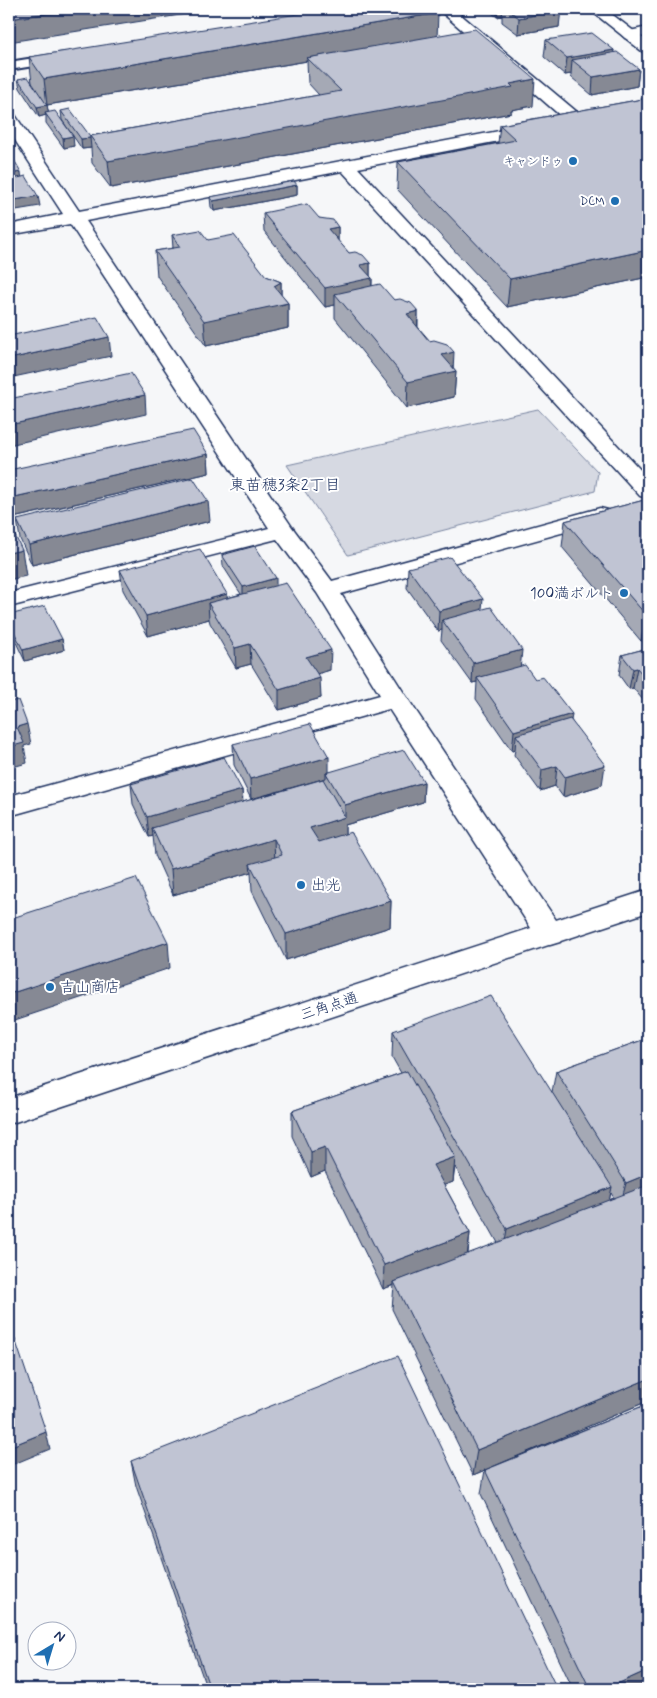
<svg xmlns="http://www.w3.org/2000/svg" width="657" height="1698" font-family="Mynerve,'Klee One',sans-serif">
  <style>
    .green { fill: #d6d9e2; stroke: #7884a0 }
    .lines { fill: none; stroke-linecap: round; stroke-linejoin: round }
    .service-casing { stroke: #1b2f5e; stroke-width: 4 }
    .minor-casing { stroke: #1b2f5e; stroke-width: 3 }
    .tertiary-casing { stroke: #1b2f5e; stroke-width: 3 }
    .service { fill: #fff; fill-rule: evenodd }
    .minor { fill: #fff; fill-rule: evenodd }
    .tertiary { fill: #fff; fill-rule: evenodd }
    .wall { fill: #a5a9b5; stroke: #1b2f5e; fill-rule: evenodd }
    .shaded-wall { fill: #868994; stroke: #1b2f5e }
    .building { fill: #c0c4d3; stroke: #1b2f5e }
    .poi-dot { fill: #1f6fb2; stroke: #fff; stroke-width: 2 }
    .labels { text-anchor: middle; stroke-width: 4; stroke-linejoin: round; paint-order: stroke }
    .far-poi-label { font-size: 12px; fill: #1b2f5e; stroke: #fff; text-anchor: end }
    .poi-label { font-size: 15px; fill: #1b2f5e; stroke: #fff; text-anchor: start }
    .street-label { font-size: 15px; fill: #1b2f5e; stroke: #fff }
    .neighbourhood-label { font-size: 16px; fill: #1b2f5e; stroke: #fff }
  </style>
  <rect width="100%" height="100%" fill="#f6f7f9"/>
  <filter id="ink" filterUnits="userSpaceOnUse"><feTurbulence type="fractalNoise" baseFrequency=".02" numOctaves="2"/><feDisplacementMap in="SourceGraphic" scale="10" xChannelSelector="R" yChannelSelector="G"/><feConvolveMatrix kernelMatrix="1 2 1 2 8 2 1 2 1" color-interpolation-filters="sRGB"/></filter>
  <g filter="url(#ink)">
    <path class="green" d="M538,409l60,63 -3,19 -247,64 -61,-90z"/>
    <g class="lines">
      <g class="service-casing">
        <path id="service" d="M65,53l5,1 2,3 -2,3 -61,10v-8z"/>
      </g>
      <g class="minor-casing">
        <g id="minor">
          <path d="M438,9h16l129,108 2,4 -2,4h-12z"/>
          <path d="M648,27v8l-18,5 -5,-2 -3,-3 3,-3z"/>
          <path d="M9,114l6,1 64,96 457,-87 6,1 2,4 -2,4 -6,1 -178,34 290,310v20l-8,-2 -298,-325 -256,50 206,306 40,54 268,-73 8,2 3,5 -3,5 -267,74 63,99 156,233 4,8 -4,8 -10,3 -10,-3 -151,-233 -380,107v-20l371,-101 -63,-102 -40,-54 -268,68v-14l260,-65 -199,-304 -61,11v-10l54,-11 -54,-83z"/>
        </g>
      </g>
      <g class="tertiary-casing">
        <g id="tertiary">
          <path d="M589,9h16l43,33v12l-5,-2z"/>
          <path d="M648,890v22l-639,212v-26z"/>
        </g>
      </g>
      <use href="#service" class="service"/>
      <use href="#minor" class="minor"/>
      <use href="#tertiary" class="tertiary"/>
    </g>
    <g class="wall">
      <path d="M487,9h71l1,18 -41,7 -16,-12v-6l-5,1z"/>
      <path d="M437,35l96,71 -22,4v3l-400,75 -19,-25 -1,-15 -9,1 -20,-29 -1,-9 29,25 229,-41 -11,-12 -1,-22 -260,44 1,8 26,33 -10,2 -18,-25v-8l-7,2 -19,-29 -2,-9 14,4 -3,-26z"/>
      <path d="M546,40l68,10 -1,3 26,16 -2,17 -45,9 -21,-18v-3l-6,1 -21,-18z"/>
      <path d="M648,98v179l-141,30 -110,-118 1,-27 100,-19 2,-18z"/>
      <path d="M297,185v10l-83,16 -3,-4 -1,-10z"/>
      <path d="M263,213l56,5 19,9v14l11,12 21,10v13l2,2v8l22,14 24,11v16l38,44 -2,26 -47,11 -72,-90v-13l-10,2 -61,-76z"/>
      <path d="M172,235l36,5 58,36 15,6v13l7,8v25l-82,18 -49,-70 -2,-25 18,-3z"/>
      <path d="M208,454l1,19 -196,45 -4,-10v-38z"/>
      <path d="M648,499v140l-7,2 -79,-94 3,-26z"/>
      <path d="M17,520l193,1 -178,44 -12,-26z"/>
      <path d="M222,555l54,30 54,85 -13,4 4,24 -42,12 -28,-46 -15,4 -26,-45 -1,-4 -61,17 -25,-46 -3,-20 107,28 14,-4 -18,-28z"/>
      <path d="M408,568l74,42 38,57 15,12 36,41 31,65 -39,12 -8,-11 -15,5 -26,-36 1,-5 -3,1 -36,-52 1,-17 -5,1 -31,-43 1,-10 -4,1 -31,-43z"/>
      <path d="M9,615l53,24 2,11 -39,11 -16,-33z"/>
      <path d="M648,648v58l-15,-18 -4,1 -10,-14 3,-20z"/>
      <path d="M233,744l96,28 95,10 -1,20 -78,23v9l46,67 -1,26 -104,33 -34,-69 -1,-19 -78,23 -18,-40 -2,-19 -4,1 -16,-33 -2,-20 111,6 1,12 73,-21 -65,18 -17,-34z"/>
      <path d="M393,1031l159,61 4,-21 92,-33v363l-150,63 150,-60v283l-4,2h-71l-92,-195 4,-24 -12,5 -81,-166 2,-24 -11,4 -58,-118 -14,6 -19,-41v-25l109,-38 -9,-16zM455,1167l43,76 -30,11 2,-21 -26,-48 9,-3zM611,1193l3,5 -5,2z"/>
      <path d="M131,1461l426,228h-350l-71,-203z"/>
    </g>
    <g class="shaded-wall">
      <path d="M78,9h140l-209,33v-23z"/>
      <path d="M497,9h6l-1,7 -5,1z"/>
      <path d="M561,10l-2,17 -41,7 1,-16z"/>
      <path d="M438,13l-1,26 -130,19v3l-260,44 -3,-26z"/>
      <path d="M614,50l-2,17 -40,-7 -1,14 -6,1 2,-17z"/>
      <path d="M639,69l-2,17 -45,9 1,-18z"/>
      <path d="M535,79l-2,27 -22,4v3l-400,75 -3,-27z"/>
      <path d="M47,105l2,10 -4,-2 1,2 -7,2 -2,-10z"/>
      <path d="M73,136l1,10 -10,2 -1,-10z"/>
      <path d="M90,138l1,10 -9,1 -1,-10z"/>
      <path d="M21,172l1,9 -13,3v-10z"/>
      <path d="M297,185v10l-83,16 -1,-10z"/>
      <path d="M38,196l2,10 -30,5 -1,-10z"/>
      <path d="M338,227v19l-10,-17z"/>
      <path d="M648,250v27l-141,30 3,-28z"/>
      <path d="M370,263v16l2,-1 -1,19 -36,-3v11l-10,2v-19l35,-23z"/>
      <path d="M281,282v23l7,-2v25l-82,18 -2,-25 70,-35z"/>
      <path d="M418,311l-1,25 -10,-22z"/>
      <path d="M109,337l2,19 -102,22v-19z"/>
      <path d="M454,352l-1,20 3,-1 -2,26 -47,11 1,-26 34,-27z"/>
      <path d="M145,395l1,19 -137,31v-20z"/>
      <path d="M208,454l1,19 -196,45 -3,-20z"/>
      <path d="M208,501l2,20 -178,44 -3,-20z"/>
      <path d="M22,550l4,26 -17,4v-27z"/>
      <path d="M276,578v11l-33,9v-11z"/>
      <path d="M227,594l1,20 -20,-11 1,16 -61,17 -2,-20z"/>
      <path d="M483,599l-2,20 -39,1v10l-4,1 1,-20z"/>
      <path d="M648,614v25l-7,2 5,-26z"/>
      <path d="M62,639l2,11 -39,11 -2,-11z"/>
      <path d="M250,644l1,20 -15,4 -1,-20z"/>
      <path d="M331,650l-1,20 -24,7v-20z"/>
      <path d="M522,650l-2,20 -43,8v4l-5,1 1,-20z"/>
      <path d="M637,668l-4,20 -4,1 4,-20z"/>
      <path d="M320,678l1,20 -42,12v-20z"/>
      <path d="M572,714l-3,20 -53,1 -1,15 -3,1 2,-20z"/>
      <path d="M27,724l4,20 -7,2 3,17 -18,5v-21l8,-20z"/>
      <path d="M329,757v21l-3,-5v5l-75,21 -1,-20z"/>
      <path d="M605,765l-3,20 -39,12 2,-20z"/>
      <path d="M557,766l-2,20 -15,5 2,-21z"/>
      <path d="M424,782l-1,20 -78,23v19l-35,10v-26l35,-11v-12z"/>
      <path d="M242,790l1,20 -91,18 1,8 -4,1 -2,-20z"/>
      <path d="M274,839l1,26 -25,-1 1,8 -78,23 -2,-26z"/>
      <path d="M391,901l-1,26 -104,33v-26z"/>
      <path d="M168,942l2,26 -161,54v-28z"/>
      <path d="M325,1147v24l-14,6v-25z"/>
      <path d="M455,1157l-2,25 -22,8 2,-25z"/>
      <path d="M648,1174v22l-28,11 6,-24z"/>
      <path d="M612,1187l-5,24 -104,42 4,-24z"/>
      <path d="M470,1233l-3,24 -73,25v3l-11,4 1,-24z"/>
      <path d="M648,1379v22l-175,74 4,-25z"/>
      <path d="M46,1432l4,17 -41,17v-19z"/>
      <path d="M648,1670v17l-4,2h-38z"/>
    </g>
    <g class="building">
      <path d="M9,9h69l-69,10z"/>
      <path d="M329,9h104l5,4 -394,66 -15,-22z"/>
      <path d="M507,9h51l3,1 -42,8z"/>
      <path d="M475,29l60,50 -25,5 3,3 -405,74 -18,-25 251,-45 -34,-33z"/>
      <path d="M592,33l22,17 -47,8 -21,-18z"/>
      <path d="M617,52l22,17 -46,8 -21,-17z"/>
      <path d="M28,77l19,28 -10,2 -19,-28z"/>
      <path d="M648,98v152l-138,29 -112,-117 118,-22 -16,-15z"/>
      <path d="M70,109l20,27v2l-9,1 -20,-28z"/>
      <path d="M55,111l18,25 -10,2 -18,-25z"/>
      <path d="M9,153h1l11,19 -12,2z"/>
      <path d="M26,176l12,20 -29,5v-21z"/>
      <path d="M294,181l3,4 -84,16 -3,-4z"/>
      <path d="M307,204l12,14 14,2 5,7 -10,2 21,24 6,-1 8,3 7,8 -10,2 12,13 -47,10 -62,-75z"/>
      <path d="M200,230l8,10 26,-5 32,41 15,6 -7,4 14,17 -84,18 -49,-70 25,-4 -8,-12z"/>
      <path d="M380,284l14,16 6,-1 11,4 7,8 -11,3 22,27 5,-1 13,4 7,8 -12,3 14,16 -48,11 -73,-88z"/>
      <path d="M97,317l12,20 -100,22v-23z"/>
      <path d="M131,373l14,22 -136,30v-26z"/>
      <path d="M193,430l15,24 -198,44 -1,-3v-25z"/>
      <path d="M193,478l15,23 -179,44 -12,-25z"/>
      <path d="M648,499v115l-2,1 -81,-94z"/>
      <path d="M9,523l13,27 -13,3z"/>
      <path d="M255,546l21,32 -33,9 -21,-32z"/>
      <path d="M200,549l27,45 -81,22 -26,-46z"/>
      <path d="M450,557l33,42 -44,12 -31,-43z"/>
      <path d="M286,583l45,67 -25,7 14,21 -41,12 -29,-46 -15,4 -27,-45z"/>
      <path d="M45,606l17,33 -39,11 -14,-29v-6z"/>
      <path d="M491,607l31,43 -49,13 -31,-43z"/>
      <path d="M648,648v33l-11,-13 -4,1 -11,-14z"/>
      <path d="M525,665l10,14 8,-2 29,37 -58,17 -37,-53z"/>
      <path d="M18,700l9,24 -10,3 7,16 -15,4v-46v1z"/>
      <path d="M570,719l35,46 -40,12 -8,-11 -15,4 -26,-35z"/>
      <path d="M310,724l19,33 -79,22 -17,-35z"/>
      <path d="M404,750l20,32 -79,23 -19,-32z"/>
      <path d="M224,757l18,33 -95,27 -16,-33z"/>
      <path d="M323,779l22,38 -35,11 9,14 32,-10 40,69 -105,33 -36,-70 32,-9 -8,-16 -103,30 -19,-41z"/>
      <path d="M136,878l32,64 -159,52v-75z"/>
      <path d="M491,996l121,191 -105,42 -114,-198z"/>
      <path d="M648,1038v136l-22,9 -70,-112z"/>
      <path d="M407,1071l48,86 -22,8 37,68 -86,32 -59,-118 -14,5 -19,-41z"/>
      <path d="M648,1185v194l-171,71 -83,-168z"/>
      <path d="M9,1321l37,111 -37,15z"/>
      <path d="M398,1356l159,333h-347l-79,-228z"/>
      <path d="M648,1404v266l-42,19h-16l-105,-219z"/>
    </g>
  </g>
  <g class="poi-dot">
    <circle cx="573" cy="161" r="5"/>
    <circle cx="615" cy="201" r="5"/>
    <circle cx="624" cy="593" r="5"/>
    <circle cx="301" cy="885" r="5"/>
    <circle cx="50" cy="987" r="5"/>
  </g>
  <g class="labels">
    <g class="far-poi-label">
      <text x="563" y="165">キャンドゥ</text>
      <text x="605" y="205">DCM</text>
    </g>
    <g class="poi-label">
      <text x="614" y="598" text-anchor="end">100満ボルト</text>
      <text x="311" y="890">出光</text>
      <text x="60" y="992">吉山商店</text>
    </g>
    <g class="street-label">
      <text transform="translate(329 1006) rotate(-18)" y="5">三角点通</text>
    </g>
    <g class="neighbourhood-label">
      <text x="285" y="490">東苗穂3条2丁目</text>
    </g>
  </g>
  <rect width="657" height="1698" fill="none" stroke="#fff" stroke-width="30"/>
  <rect x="15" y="15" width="627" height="1668" fill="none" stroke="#1b2f5e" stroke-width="2" filter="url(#ink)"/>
  <g transform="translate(52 1646) rotate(38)"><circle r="24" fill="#ffffff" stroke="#a4acbf"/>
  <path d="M0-4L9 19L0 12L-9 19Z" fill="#1f6fb2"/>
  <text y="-8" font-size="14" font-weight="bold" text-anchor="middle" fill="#1b2f5e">N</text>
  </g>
</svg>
